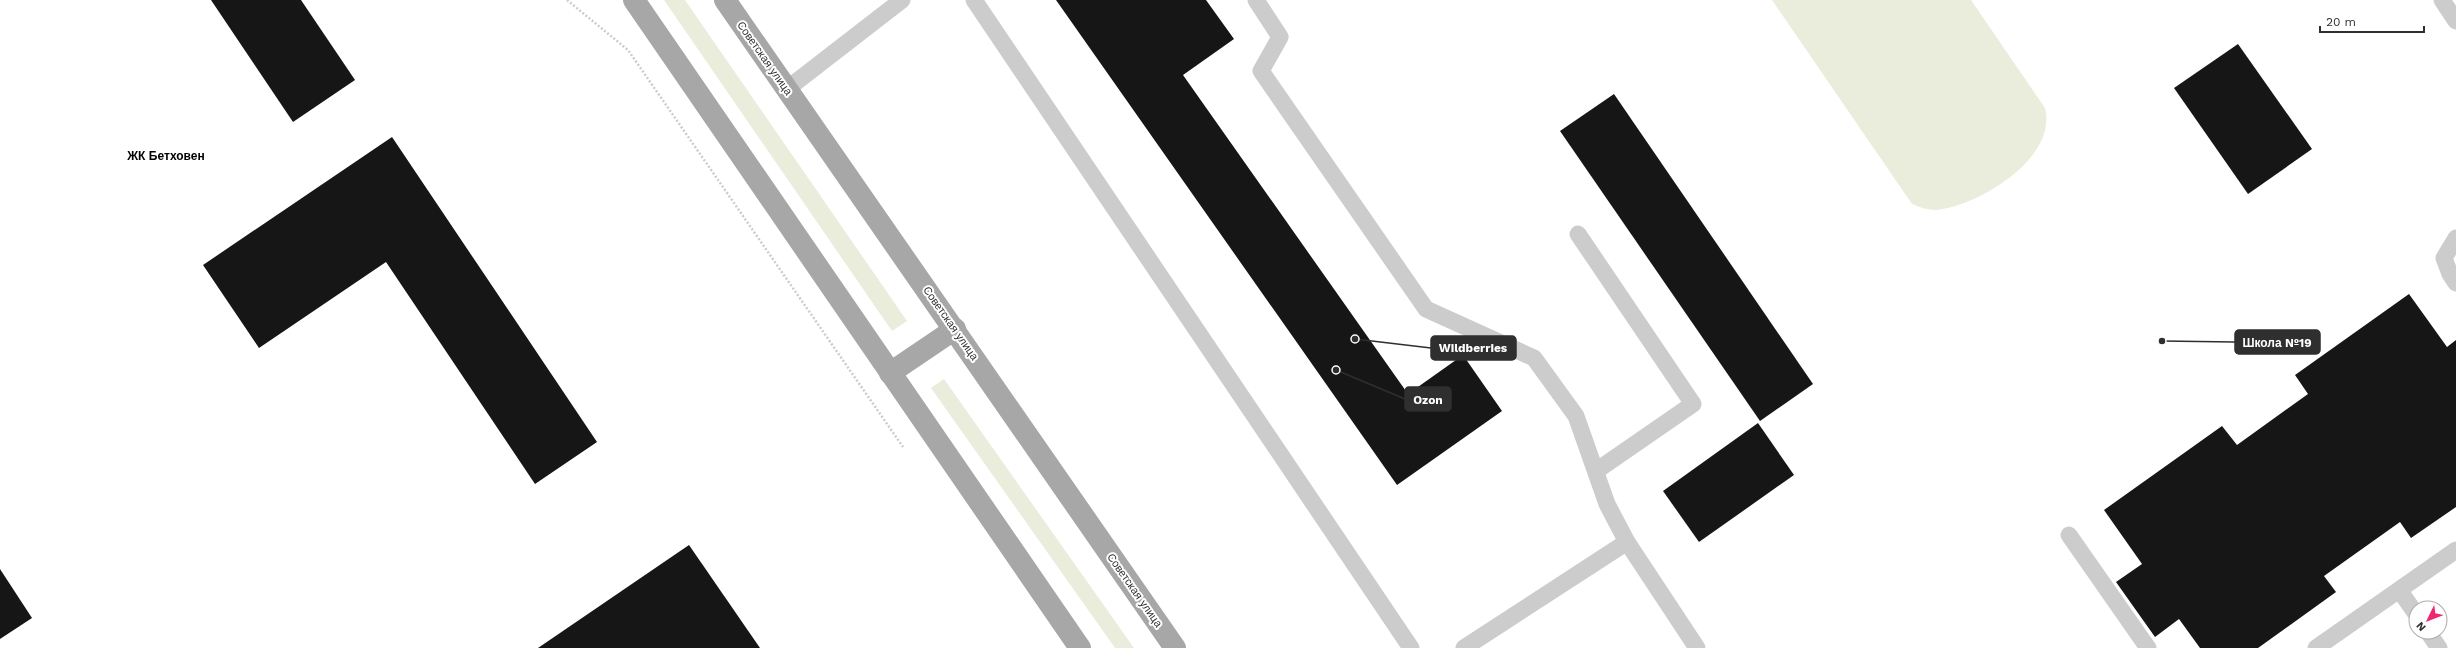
<svg xmlns="http://www.w3.org/2000/svg" width="2456" height="648" font-family="'Work Sans',sans-serif">
  <style>
    .green { fill: #eaeddb }
    .building { fill: #161616 }
    .lines { fill: none; stroke-linecap: round; stroke-linejoin: round }
    .path { stroke: #ccc; stroke-width: 2.5; stroke-dasharray: 2 2; stroke-linecap: butt }
    .service { stroke: #ccc; stroke-width: 17 }
    .primary { stroke: #a7a7a7; stroke-width: 22 }
    .labels { text-anchor: middle; stroke-width: 4; stroke-linejoin: round; paint-order: stroke }
    .street-label { font-size: 11px; fill: #2f2f2f; stroke: #fff }
    .neighbourhood-label { font-size: 12px; font-weight: bold; fill: #000; stroke: #fff }
    .leader { fill: none; stroke: #2f2f2f; stroke-width: 1.5 }
    .callout-dot { fill: #2f2f2f; stroke: #fff; stroke-width: 1.5 }
    .callout { fill: #2f2f2f; stroke: #2f2f2f; stroke-width: 1.5 }
    .callout-label { font-size: 12px; text-anchor: middle; font-weight: bold; fill: #fff }
  </style>
  <rect width="100%" height="100%" fill="#fff"/>
  <g class="green">
    <path d="M664,0h21l222,321 -15,10z"/>
    <path d="M1772,0h199l74,108c13,50 -67,98 -109,102 -8,0 -17,-3 -24,-6z"/>
    <path d="M944,379l190,269h-19l-184,-260z"/>
  </g>
  <g class="building">
    <path d="M211,0h90l54,80 -62,42z"/>
    <path d="M1056,0h150l28,39 -51,36 225,319 55,-39 39,56 -105,74z"/>
    <path d="M2238,44l74,105 -64,45 -74,-106z"/>
    <path d="M1614,94l199,290 -53,37 -200,-290z"/>
    <path d="M392,137l205,305 -62,42 -149,-222 -127,86 -56,-83z"/>
    <path d="M2409,294l38,53 9,-7v167l-45,31 -11,-16 -76,54 12,16 -78,56h-58l-21,-29 -24,18 -39,-55 26,-18 -38,-54 118,-84 15,19 71,-51 -13,-19z"/>
    <path d="M1758,423l36,52 -95,67 -36,-51z"/>
    <path d="M689,545l71,103h-222z"/>
    <path d="M0,569l32,49 -32,21z"/>
  </g>
  <g class="lines">
    <path class="path" d="M567,0l61,50 275,397"/>
    <g class="service">
      <path d="M974,0l437,648"/>
      <path d="M1256,0l24,37 -19,34 165,238 108,49 42,58 31,88 20,38 70,106"/>
      <path d="M2442,0l14,21"/>
      <path d="M787,89l115,-89"/>
      <path d="M1578,234l115,170 -97,67"/>
      <path d="M2456,238l-12,20 6,16 6,9"/>
      <path d="M2069,535l79,113"/>
      <path d="M2400,591l16,23"/>
      <path d="M2428,632l11,16"/>
      <path d="M1464,648l163,-106"/>
      <path d="M2316,648l140,-98"/>
    </g>
    <g class="primary">
      <path d="M634,0l446,648"/>
      <path d="M725,0l450,648"/>
      <path d="M890,373l65,-44"/>
    </g>
  </g>
  <g class="labels">
    <g class="street-label">
      <text transform="translate(765 58) rotate(55)" y="4">Советская улица</text>
      <text transform="translate(951 323) rotate(55)" y="4">Советская улица</text>
      <text transform="translate(1135 590) rotate(55)" y="4">Советская улица</text>
    </g>
    <g class="neighbourhood-label">
      <text x="166" y="160">ЖК Бетховен</text>
    </g>
  </g>
  <path class="leader" d="M2162 341L2235 342M1355 339L1431 348M1336 370L1405 399"/>
  <g class="callout-dot">
    <circle cx="2162" cy="341" r="4"/>
    <circle cx="1355" cy="339" r="4"/>
    <circle cx="1336" cy="370" r="4"/>
  </g>
  <g class="callout">
    <rect x="2235" y="330" width="85" height="24" rx="4"/>
    <rect x="1431" y="336" width="85" height="24" rx="4"/>
    <rect x="1405" y="387" width="46" height="24" rx="4"/>
  </g>
  <g class="callout-label">
    <text x="2277" y="347">Школа №19</text>
    <text x="1473" y="352">Wildberries</text>
    <text x="1428" y="404">Ozon</text>
  </g>
  <g transform="translate(2428 620) rotate(227)"><circle r="19" fill="#ffffff" stroke="#acacac"/>
  <path d="M0-3L7 15L0 10L-7 15Z" fill="#ef2773"/>
  <text y="-6" font-size="11" font-weight="bold" text-anchor="middle" fill="#2f2f2f">N</text>
  </g>
  <path d="M2320 26v6h104v-6" fill="none" stroke="#2f2f2f" stroke-width="2"/>
  <text x="2326" y="26" font-size="12" fill="#2f2f2f" stroke="#ffffff" stroke-width="3" paint-order="stroke">20 m</text>
</svg>
